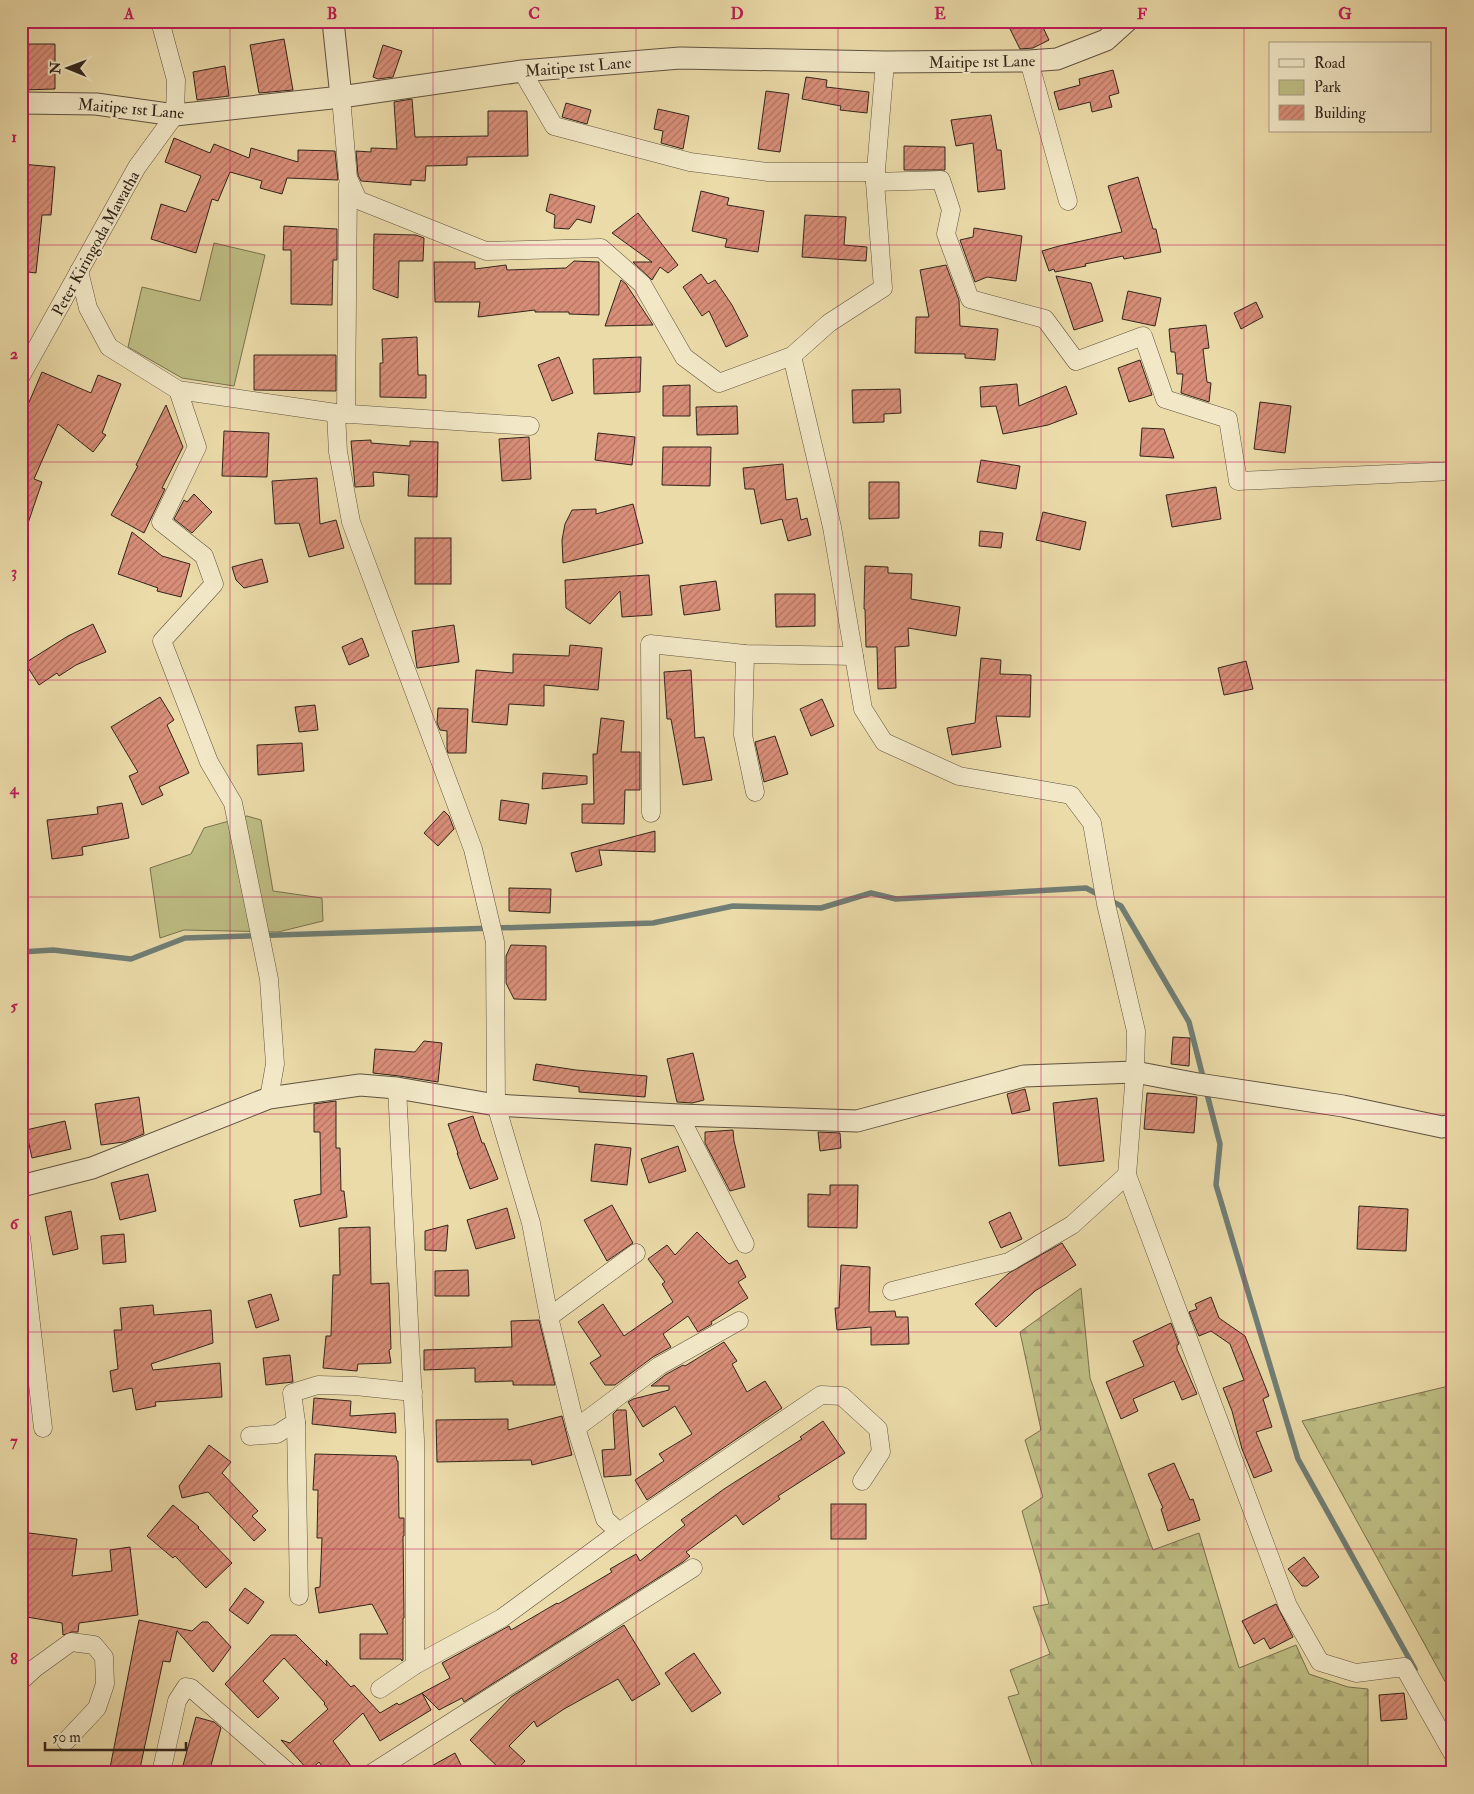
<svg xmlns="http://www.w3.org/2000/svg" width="1474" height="1794" font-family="'IM FELL Double Pica',serif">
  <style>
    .green { fill: #bebe84; stroke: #787250 }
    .forest { fill: url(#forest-firs); stroke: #787250 }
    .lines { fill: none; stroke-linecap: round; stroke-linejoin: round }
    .stream { stroke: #707e75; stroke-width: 5.5 }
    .building { fill: url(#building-hatch); stroke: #32251c }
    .minor-casing { stroke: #60523f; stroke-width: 19 }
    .tertiary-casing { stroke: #60523f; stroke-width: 23 }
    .minor { stroke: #f2e8c7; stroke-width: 18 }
    .tertiary { stroke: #f2e8c7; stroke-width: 21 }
    .grid { fill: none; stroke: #c2185b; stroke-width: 1; stroke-opacity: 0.55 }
    .labels { text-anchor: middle; stroke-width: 4; stroke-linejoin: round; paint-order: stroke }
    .street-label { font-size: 16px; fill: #32251c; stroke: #f2e8c7 }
    .neatline { fill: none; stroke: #c2185b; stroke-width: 2 }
    .grid-label { font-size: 16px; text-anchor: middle; font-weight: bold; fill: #c2185b }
  </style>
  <defs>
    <pattern id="forest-firs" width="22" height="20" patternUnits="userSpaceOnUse" patternTransform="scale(1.25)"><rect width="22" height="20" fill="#bebe84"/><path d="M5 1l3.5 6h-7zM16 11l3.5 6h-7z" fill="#a4a371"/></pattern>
    <pattern id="building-hatch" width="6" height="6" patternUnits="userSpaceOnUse" patternTransform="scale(1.25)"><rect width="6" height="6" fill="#d88e78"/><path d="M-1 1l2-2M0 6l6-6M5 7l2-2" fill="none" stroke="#b07462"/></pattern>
  </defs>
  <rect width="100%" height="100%" fill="#ebdba9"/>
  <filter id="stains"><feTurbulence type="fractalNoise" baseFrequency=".004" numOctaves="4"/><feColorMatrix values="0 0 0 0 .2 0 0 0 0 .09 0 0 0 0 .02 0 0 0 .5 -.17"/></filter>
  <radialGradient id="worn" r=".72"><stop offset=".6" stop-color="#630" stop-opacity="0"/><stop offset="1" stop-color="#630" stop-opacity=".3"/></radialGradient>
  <g class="green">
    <path d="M214,243l51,12 -31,131 -52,-8 -54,-31 14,-60 58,14z"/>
    <path d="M247,816l14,4 12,71 49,7 1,23 -45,11 -94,-2 -24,8 -10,-70 41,-14 13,-26z"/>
  </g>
  <g class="forest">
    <path d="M1081,1288l9,90 63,172 46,-17 40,135 57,-23 13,29 39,13 20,2v82l-23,2h-310l-27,-76 11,-3 -9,-24 40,-16 -17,-47 16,-3 -27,-93 21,-14 -18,-57 16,-10 -21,-98z"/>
    <path d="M1453,1385v311l-151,-275z"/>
  </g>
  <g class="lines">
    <g class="stream">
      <path d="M21,952l32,-2 78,9 54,-21 468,-15 80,-17 88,2 50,-15 25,6 190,-11 35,18 68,116 15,59"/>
      <path d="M1206,1090l14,54 -4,41 82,274 117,210"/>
    </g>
  </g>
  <g class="building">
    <path d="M1006,21h34l9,19 -16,8 -13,1z"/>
    <path d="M284,39l9,51 -34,3 -9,-48z"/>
    <path d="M21,44h34v45l-34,1z"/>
    <path d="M383,45l19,6 -9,26 -15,2 -5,-2z"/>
    <path d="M225,66l4,30 -32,4 -4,-28z"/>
    <path d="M1113,70l6,23 -10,3 3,11 -20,5 -2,-10 -31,8 -5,-18 26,-7 -1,-6z"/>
    <path d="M806,77l21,3 -1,7 43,5 -2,21 -27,-3 1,-4 -39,-7z"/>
    <path d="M766,91l23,3 -9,58 -22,-3z"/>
    <path d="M412,99l3,38 73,-1v-25h39l1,45 -61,1v8l-41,1 -1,15 -14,-1v5l-50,-4 -3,-6 -2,-24 15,1v-4l26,1 -3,-47z"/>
    <path d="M566,103l25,7 -4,14 -25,-7z"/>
    <path d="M658,109l31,7 -6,33 -22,-6 2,-12 -9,-2z"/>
    <path d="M991,115l6,35h4l4,39 -27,3 -5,-49 -17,3 -5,-26z"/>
    <path d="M174,138l36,15 4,-9 35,14 2,-10 47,14v-12l37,1 3,29 -51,-2 -5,16 -22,-6 2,-7 -32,-9 -12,29 -6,-2 -16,54 -45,-14 10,-35 25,8 15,-36 -36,-14z"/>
    <path d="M904,146l41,1v23h-41z"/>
    <path d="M21,164l34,3 -4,48h-9l-6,58 -15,-2z"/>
    <path d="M1138,177l15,52h3l5,23 -37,7 -1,-3 -38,8 1,2 -31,6 -1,-3 -5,2 -7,-20 17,-5 63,-14 -14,-46z"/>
    <path d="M701,191l28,7 -2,7 37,6 -6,41 -33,-5 2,-8 -35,-8z"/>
    <path d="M550,194l45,12 -4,17 -14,-4 -8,10 -15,-1 1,-13 -9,-4z"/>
    <path d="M638,213l40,52 -10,8 -8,-6 -8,13 -19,-18h19l-40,-29z"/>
    <path d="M805,215l41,2 -2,28 23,2 -1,14 -64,-4z"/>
    <path d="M284,226l53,3v31h-4l-1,45 -41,-1v-54h-8z"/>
    <path d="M974,228l48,8 -6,45 -29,-4 -12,5 -15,-42 13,-3z"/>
    <path d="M374,234l42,1 8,3 -1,23h-24l-1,37 -25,-9z"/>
    <path d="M574,261l25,1v53l-30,-1v-2h-34v-2l-57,7 2,-15h-45l-1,-40h41v7l31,-4 1,5 59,-2z"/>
    <path d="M946,265l13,35 1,26 38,3 -3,31 -30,-2v-4l-50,-1 1,-36h13l-9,-47z"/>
    <path d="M701,274l7,10 7,-4 17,25 16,31 -22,11 -17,-36 -7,5 -19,-29z"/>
    <path d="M1056,276l35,7 12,38 -29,9z"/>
    <path d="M621,280l5,4 27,41 -48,1z"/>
    <path d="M1128,291l33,7 -6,28 -33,-7z"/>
    <path d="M1256,302l7,15 -22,12 -7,-16z"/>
    <path d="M1206,325l3,23 -6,1 4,33 4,1 -2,19 -28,-9 2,-19h-6l-2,-22h-4l-2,-23z"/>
    <path d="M417,337l1,38h8v23l-46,-1v-34h3l-1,-24z"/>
    <path d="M254,355h82v36l-82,-1z"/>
    <path d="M559,357l14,36 -21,8 -14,-36z"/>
    <path d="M641,357l-1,35 -46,2 -1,-35z"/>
    <path d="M1140,360l12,35 -23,7 -11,-34z"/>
    <path d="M42,372l49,21 7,-18 23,9 -19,49 4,2 -13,17 -35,-28 -24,55 8,3 -18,53h-3v-114z"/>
    <path d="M1017,384l2,22 47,-20 11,28 -29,11 -45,9 -7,-28 -15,1 -1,-20z"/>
    <path d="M690,385v31h-27v-30z"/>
    <path d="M900,389l1,24 -17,1v8l-31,1 -1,-33z"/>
    <path d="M1260,402l31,4 -6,47 -31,-4z"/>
    <path d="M166,405l17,42 -21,41 3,1 -21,44 -33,-18 27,-49 -2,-1z"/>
    <path d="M737,406l1,28 -41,1 -1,-28z"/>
    <path d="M1142,428l22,1 10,29 -34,-2z"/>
    <path d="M224,431l45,2 -2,44 -45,-1z"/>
    <path d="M598,433l37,4 -3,28 -37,-5z"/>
    <path d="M529,437l2,42 -29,2 -3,-42z"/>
    <path d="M371,440v3l39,3v-5l28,1 -1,55 -29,-1 1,-21 -36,-3 1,14 -19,1 -4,-46z"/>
    <path d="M663,447h48l-1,39 -48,-1z"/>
    <path d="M981,460l39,6 -4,23 -39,-7z"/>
    <path d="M783,464l3,36 11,-2 4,22 6,-2 4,17 -23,6 -6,-22 -21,5 -7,-35h-9l-2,-21z"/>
    <path d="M317,478l3,46 16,-4 8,28 -35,9 -10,-34 -24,1 -3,-43z"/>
    <path d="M869,482h30v36l-30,1z"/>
    <path d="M1216,487l5,32 -49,8 -6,-32z"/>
    <path d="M194,494l18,18 -20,21 -18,-14 10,-19 3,2z"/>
    <path d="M633,504l10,39 -80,20 -1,-23 3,-16 7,-14 24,-1v5z"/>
    <path d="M1043,512l43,10 -6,28 -44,-10z"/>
    <path d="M980,531l23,2 -2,15 -22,-2z"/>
    <path d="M132,532l30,24 28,8 -9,33 -24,-6 1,-3 -40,-14z"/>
    <rect x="415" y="538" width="36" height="46"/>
    <path d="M262,559l6,23 -24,6 -8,-8 -4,-13z"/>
    <path d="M865,566l23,1v6l24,1 -1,25 49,8 -4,29 -48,-8 1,18 -14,1 1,41 -18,1 -1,-42h-11l-1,-38h-1z"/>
    <path d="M649,575l3,40 -30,2 -2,-26 -30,33 -24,-16 -1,-28z"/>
    <path d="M716,581l4,29 -36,5 -4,-29z"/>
    <path d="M775,594h40v32l-39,1z"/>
    <path d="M93,624l13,28 -30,13 -17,11 -2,-3 -18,12 -14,-22 43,-27z"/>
    <path d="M454,625l5,37 -42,6 -5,-37z"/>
    <path d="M362,638l7,18 -20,9 -7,-18z"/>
    <path d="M570,645l32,3 -4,42 -54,-5v21l-35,-2 -2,21 -35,-3 4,-52 37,3v-19l56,2z"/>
    <path d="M981,658l20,2 -1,14 31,1 -1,42 -34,-1 5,31 -49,8 -5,-27 28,-5z"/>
    <path d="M1246,661l7,28 -29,6 -6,-27z"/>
    <path d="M691,670l4,68 9,-1 8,43 -29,5 -12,-66h-4l-3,-47z"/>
    <path d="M160,697l14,23 -7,5 22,48 -30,14 4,8 -21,10 -13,-29 9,-4 -27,-45z"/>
    <path d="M822,699l12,27 -23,10 -11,-27z"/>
    <path d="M315,705l3,25 -19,2 -4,-25z"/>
    <path d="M438,708l30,1 -2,44h-18l-1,-4v-18l-7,-1 -3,-7z"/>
    <path d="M601,718l23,3 -3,31h19v38h-15l-1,34 -42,-1v-19h12l-1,-50h4z"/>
    <path d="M775,736l13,38 -24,8 -9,-40z"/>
    <path d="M302,743l2,28 -46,4 -1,-30z"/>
    <path d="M543,773l44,3v8l-45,5z"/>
    <path d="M501,800l28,4 -3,20 -27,-4z"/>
    <path d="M122,803l7,35 -47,9 1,8 -31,4 -5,-39 51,-6 -1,-7z"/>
    <path d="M444,811l5,5 5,13 -16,17 -14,-13z"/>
    <path d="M655,831v21l-56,-2 3,15 -26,7 -5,-19z"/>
    <path d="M509,888l42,1 -1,24 -41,-2z"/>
    <path d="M511,945l35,1v54l-32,-1 -8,-16v-27z"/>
    <path d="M1173,1037l17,1 -1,28 -18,-2z"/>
    <path d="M424,1041l18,2 -4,39 -39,-6 -26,-3 2,-24 40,3z"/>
    <path d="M693,1053l11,47 -12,3 -15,-1 -10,-43z"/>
    <path d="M536,1064l40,6 71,6 -2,21 -66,-5v-5l-46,-7z"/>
    <path d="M1025,1089l5,21 -18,4 -5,-20z"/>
    <path d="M1147,1093l50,4 -3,36 -50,-4z"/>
    <path d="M139,1097l5,37 -20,8 -23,3 -6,-41z"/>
    <path d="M1097,1098l7,63 -45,5 -6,-63z"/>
    <path d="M336,1101v47h4l1,43h3l3,26 -47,10 -6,-27 27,-6 -1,-62h-6v-28z"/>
    <path d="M473,1116l9,27h2l14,36 -28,10 -13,-36h1l-10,-29z"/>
    <path d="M65,1121l6,28 -39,9 -6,-28z"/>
    <path d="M733,1130l1,11 11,46 -15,4 -25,-48v-11z"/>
    <path d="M818,1132l22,1 1,15 -21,3z"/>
    <path d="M595,1144l36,4 -4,37 -36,-4z"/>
    <path d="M678,1146l8,25 -37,12 -8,-24z"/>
    <path d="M148,1174l8,37 -36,9 -9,-37z"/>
    <path d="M830,1185h28l-1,43 -49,-1v-33l22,1z"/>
    <path d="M612,1205l21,38 -26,18 -23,-41z"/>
    <path d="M1359,1206l49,3 -2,42 -49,-2z"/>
    <path d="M507,1208l8,30 -39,11 -9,-29z"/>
    <path d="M71,1211l7,38 -25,6 -8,-38z"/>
    <path d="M1010,1212l12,27 -21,9 -12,-26z"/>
    <path d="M448,1225l-2,26 -21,-1v-19z"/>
    <path d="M370,1227l1,57 18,-1 2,66 -2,1 2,13 -33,1 -1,7 -34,-3 3,-32h5l2,-61h7l-1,-47z"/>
    <path d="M697,1232l32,32 8,-4 9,17 -8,5 10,16 -37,24 1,2 -14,8 -10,-16 -25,18 8,13 -18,10 -38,28h-10l-15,-22 11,-7 -23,-34 25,-18 21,32 49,-34 -11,-18 3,-2 -17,-23 19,-14 8,10z"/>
    <path d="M124,1234l2,28 -23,2 -2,-28z"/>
    <path d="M1062,1243l14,22 -41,26 -39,36 -21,-23 34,-31z"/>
    <path d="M841,1265l29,2 -1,45 26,-1 1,6h12l1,27 -38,1v-18l-34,3 -2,-22h4z"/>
    <path d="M468,1270l1,26h-34v-25z"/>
    <path d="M271,1294l8,26 -23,8 -8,-27z"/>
    <path d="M1211,1297l8,21 26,18 24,60 -6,3 9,28 -16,5 16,39 -18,7 -12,-29 -10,-38 -9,-23 21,-8 -14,-36 -19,-13 -12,5 -10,-24 8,-3 -2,-5z"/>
    <path d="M153,1305l1,10 57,-5 2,33 -62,21 2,6 67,-7 2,34 -67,5 1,4 -20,4 -4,-22 -19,4 -3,-21 8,-2 -4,-39h8l-2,-22z"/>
    <path d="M539,1320l16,65h-42v-4l-38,1v-14l-51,2v-20l88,-3 -1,-26z"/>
    <path d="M1171,1323l8,21 -2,1v4l20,45 -15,6 -8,-19 -41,18 5,12 -17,8 -15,-37 38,-16 -11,-25z"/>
    <path d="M724,1342l13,19 -5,3 15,28 18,-11 17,27 -135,92 -12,-20 29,-19 -5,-7 33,-20 -17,-28 -32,21 -15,-25 5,-3 36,-9v-4h-18l14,-11 18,-10 2,1z"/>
    <path d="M290,1355l3,27 -27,3 -3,-27z"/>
    <path d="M314,1398l37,3 -1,15 45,-3 1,20 -84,-9z"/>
    <path d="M617,1410h9l5,65 -27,2 -2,-27 13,-1 -2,-35z"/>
    <path d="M562,1416l10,39 -40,10 -1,-5 -94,2 -1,-42 72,-1v11z"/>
    <path d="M823,1421l22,32 -67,43 2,3 -37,26 -7,-10 -50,37 4,4 -7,6 -219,140 -2,-4 -23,12 -17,-17 28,-15 -8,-15 67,-37 2,4 46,-27 1,1 54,-32 -2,-3 26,-15 4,7 45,-36 -4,-5 43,-31 78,-50 -2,-2z"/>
    <path d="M209,1445l22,17 -9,11 36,38 -6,5 14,14 -12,11 -46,-49 -26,6 -3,-12z"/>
    <path d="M315,1454l81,2 1,5h1l1,57h5v18h-1l1,82h-1v42l-1,1 -1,-2h-41v-25h28l-16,-30 -53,9 -4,-25 5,-1 2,-49h-5l1,-48h-5z"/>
    <path d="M1174,1463l16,37 3,-1 7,21 -32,11 -7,-22 2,-1 -15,-34z"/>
    <rect x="831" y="1504" width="35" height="35"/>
    <path d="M173,1505l26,22 -1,1 34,35 -26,25 -31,-32 -2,2 -26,-22z"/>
    <path d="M21,1532l56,7 -5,37 40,-5 -2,-21 20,-3 8,68 -59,8 -1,9h-6l-9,3 -1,-12 -41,-7z"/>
    <path d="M1304,1557l15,20 -12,9h-5l-14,-17z"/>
    <path d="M245,1588l19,14 -16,22 -19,-14z"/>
    <path d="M1276,1604l17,33 -23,12 -6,-11 -10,6 -12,-23z"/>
    <path d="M139,1620l53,11 10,-9h6l23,25 -18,25 -36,-41 -7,31 -7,-1 -24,112h-30z"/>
    <path d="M624,1625l36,59 -28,17 -14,-22 -54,30 -27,18 -3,-6 -25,25 16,15 -11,12h-10l-34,-33 41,-43z"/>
    <path d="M271,1635h25l31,31 -1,-6 25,27 3,-2 26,28 17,-10 2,2 23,-12 9,17 -51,31 -17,-28 -30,28 23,32h-29l-8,-11 -10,9 -28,-31 9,3 38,-34 -4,-5 1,-1 -41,-45 -21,23 16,17 -21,20 -33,-34z"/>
    <path d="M694,1653l27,40 -29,19 -27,-39z"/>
    <path d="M1404,1693l3,26 -26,2 -2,-26z"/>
    <path d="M196,1717l18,5 7,6 -12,45h-28z"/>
    <path d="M455,1753l10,20h-46z"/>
  </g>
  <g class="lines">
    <g class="minor-casing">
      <g id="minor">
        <path d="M1029,61l39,140"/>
        <path d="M522,71l32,55 136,36 78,10h108"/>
        <path d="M341,97l7,81 10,22 128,51 115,-3 41,36 42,73 35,26 73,-27 37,-33 54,-35 -8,-106 10,-120"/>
        <path d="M875,182l66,-2 10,30 -5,24 24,65 75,20 31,42 67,-25 22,63 63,20 10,62 215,-10"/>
        <path d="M79,271l9,37 21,39 69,43 158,23 194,13"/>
        <path d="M792,356l40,171 31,182 21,33 75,34 112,19 21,28 14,81 30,127 -1,41 -8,103 161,431 32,56 36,11 48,-6 49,87"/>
        <path d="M21,376l116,-209 38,-52 1,-35 -16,-59"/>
        <path d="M178,390l19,57 -36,75 43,34 10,28 -52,57 47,121 24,41 36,176 6,85 -6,34"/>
        <path d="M336,413l2,39 13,70 122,327 22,93 1,163 35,118 18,94 27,111 29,91 14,13"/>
        <path d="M346,414l2,-230"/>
        <path d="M745,654l-2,81 12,57"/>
        <path d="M651,813l-1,-169 95,10 109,2"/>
        <path d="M397,1088l18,352v225"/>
        <path d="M679,1115l66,129"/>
        <path d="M21,1237l22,191"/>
        <path d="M892,1291l117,-29 63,-37 55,-50"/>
        <path d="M549,1317l87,-64"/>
        <path d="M296,1422l3,174"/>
        <path d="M576,1428l83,-62 80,-45"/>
        <path d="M250,1436l27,-2 19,-12 -4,-29 26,-8 37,1 58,6"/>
        <path d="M21,1681l14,-13 36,-26 23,3 10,12 1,27 -8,24 -31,33"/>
        <path d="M380,1689l35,-24 87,-47 117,-86 202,-137 21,1 36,33 3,23 -19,29"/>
        <path d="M161,1773l16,-72 9,-14 5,1 98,85"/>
        <path d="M372,1773l321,-205"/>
      </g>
    </g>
    <g class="tertiary-casing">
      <g id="tertiary">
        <path d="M333,21l8,76"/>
        <path d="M21,103l75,1 79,11 166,-18 181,-26 158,-13 205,4 144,-1 28,-2 49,-19 21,-19"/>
        <path d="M21,1186l71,-18 177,-70 91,-13 37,3 99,17 183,10 178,6 167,-45 111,-4 63,12 145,22 99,21 11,-2"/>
      </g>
    </g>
    <use href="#minor" class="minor"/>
    <use href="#tertiary" class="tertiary"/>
  </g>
  <path class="grid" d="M230,21v1752M433,21v1752M636,21v1752M838,21v1752M1041,21v1752M1244,21v1752M21,245h1432M21,462h1432M21,680h1432M21,897h1432M21,1114h1432M21,1332h1432M21,1549h1432"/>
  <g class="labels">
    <g class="street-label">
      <text transform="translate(982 61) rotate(-1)" y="6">Maitipe 1st Lane</text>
      <text transform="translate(578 66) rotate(-5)" y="6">Maitipe 1st Lane</text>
      <text transform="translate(131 108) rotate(5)" y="6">Maitipe 1st Lane</text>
      <text transform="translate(95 243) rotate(-61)" y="6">Peter Kiringoda Mawatha</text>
    </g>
  </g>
  <rect width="1474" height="1794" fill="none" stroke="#ebdba9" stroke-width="55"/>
  <rect x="1269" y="42" width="162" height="90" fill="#f2e8c7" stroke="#a59a83"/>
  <rect x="1279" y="59" width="25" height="8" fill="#f2e8c7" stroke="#a59a83"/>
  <text x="1314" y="68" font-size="15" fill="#32251c">Road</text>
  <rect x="1279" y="80" width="25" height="15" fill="#bebe84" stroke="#a59a83"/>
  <text x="1314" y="92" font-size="15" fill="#32251c">Park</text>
  <rect x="1279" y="105" width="25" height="15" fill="url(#building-hatch)" stroke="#a59a83"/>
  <text x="1314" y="118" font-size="15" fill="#32251c">Building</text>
  <g transform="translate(68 68) rotate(271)" stroke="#f2e8c7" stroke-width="4" paint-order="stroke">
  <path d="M0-4L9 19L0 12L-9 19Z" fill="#32251c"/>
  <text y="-8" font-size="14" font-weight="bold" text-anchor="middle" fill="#32251c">N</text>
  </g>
  <path d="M45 1742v8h141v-8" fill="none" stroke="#32251c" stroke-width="2.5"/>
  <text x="52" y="1742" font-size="15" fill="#32251c" stroke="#f2e8c7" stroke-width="4" paint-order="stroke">50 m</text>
  <rect x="28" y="28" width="1418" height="1738" class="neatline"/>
  <g class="grid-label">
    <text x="129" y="19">A</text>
    <text x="332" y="19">B</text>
    <text x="534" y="19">C</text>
    <text x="737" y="19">D</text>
    <text x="940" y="19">E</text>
    <text x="1142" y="19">F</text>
    <text x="1345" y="19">G</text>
    <text x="14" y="142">1</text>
    <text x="14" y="359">2</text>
    <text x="14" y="577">3</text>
    <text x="14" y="794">4</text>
    <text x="14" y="1011">5</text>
    <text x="14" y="1229">6</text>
    <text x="14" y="1446">7</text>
    <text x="14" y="1664">8</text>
  </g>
  <rect width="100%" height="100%" filter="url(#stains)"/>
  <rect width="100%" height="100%" fill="url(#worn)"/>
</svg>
